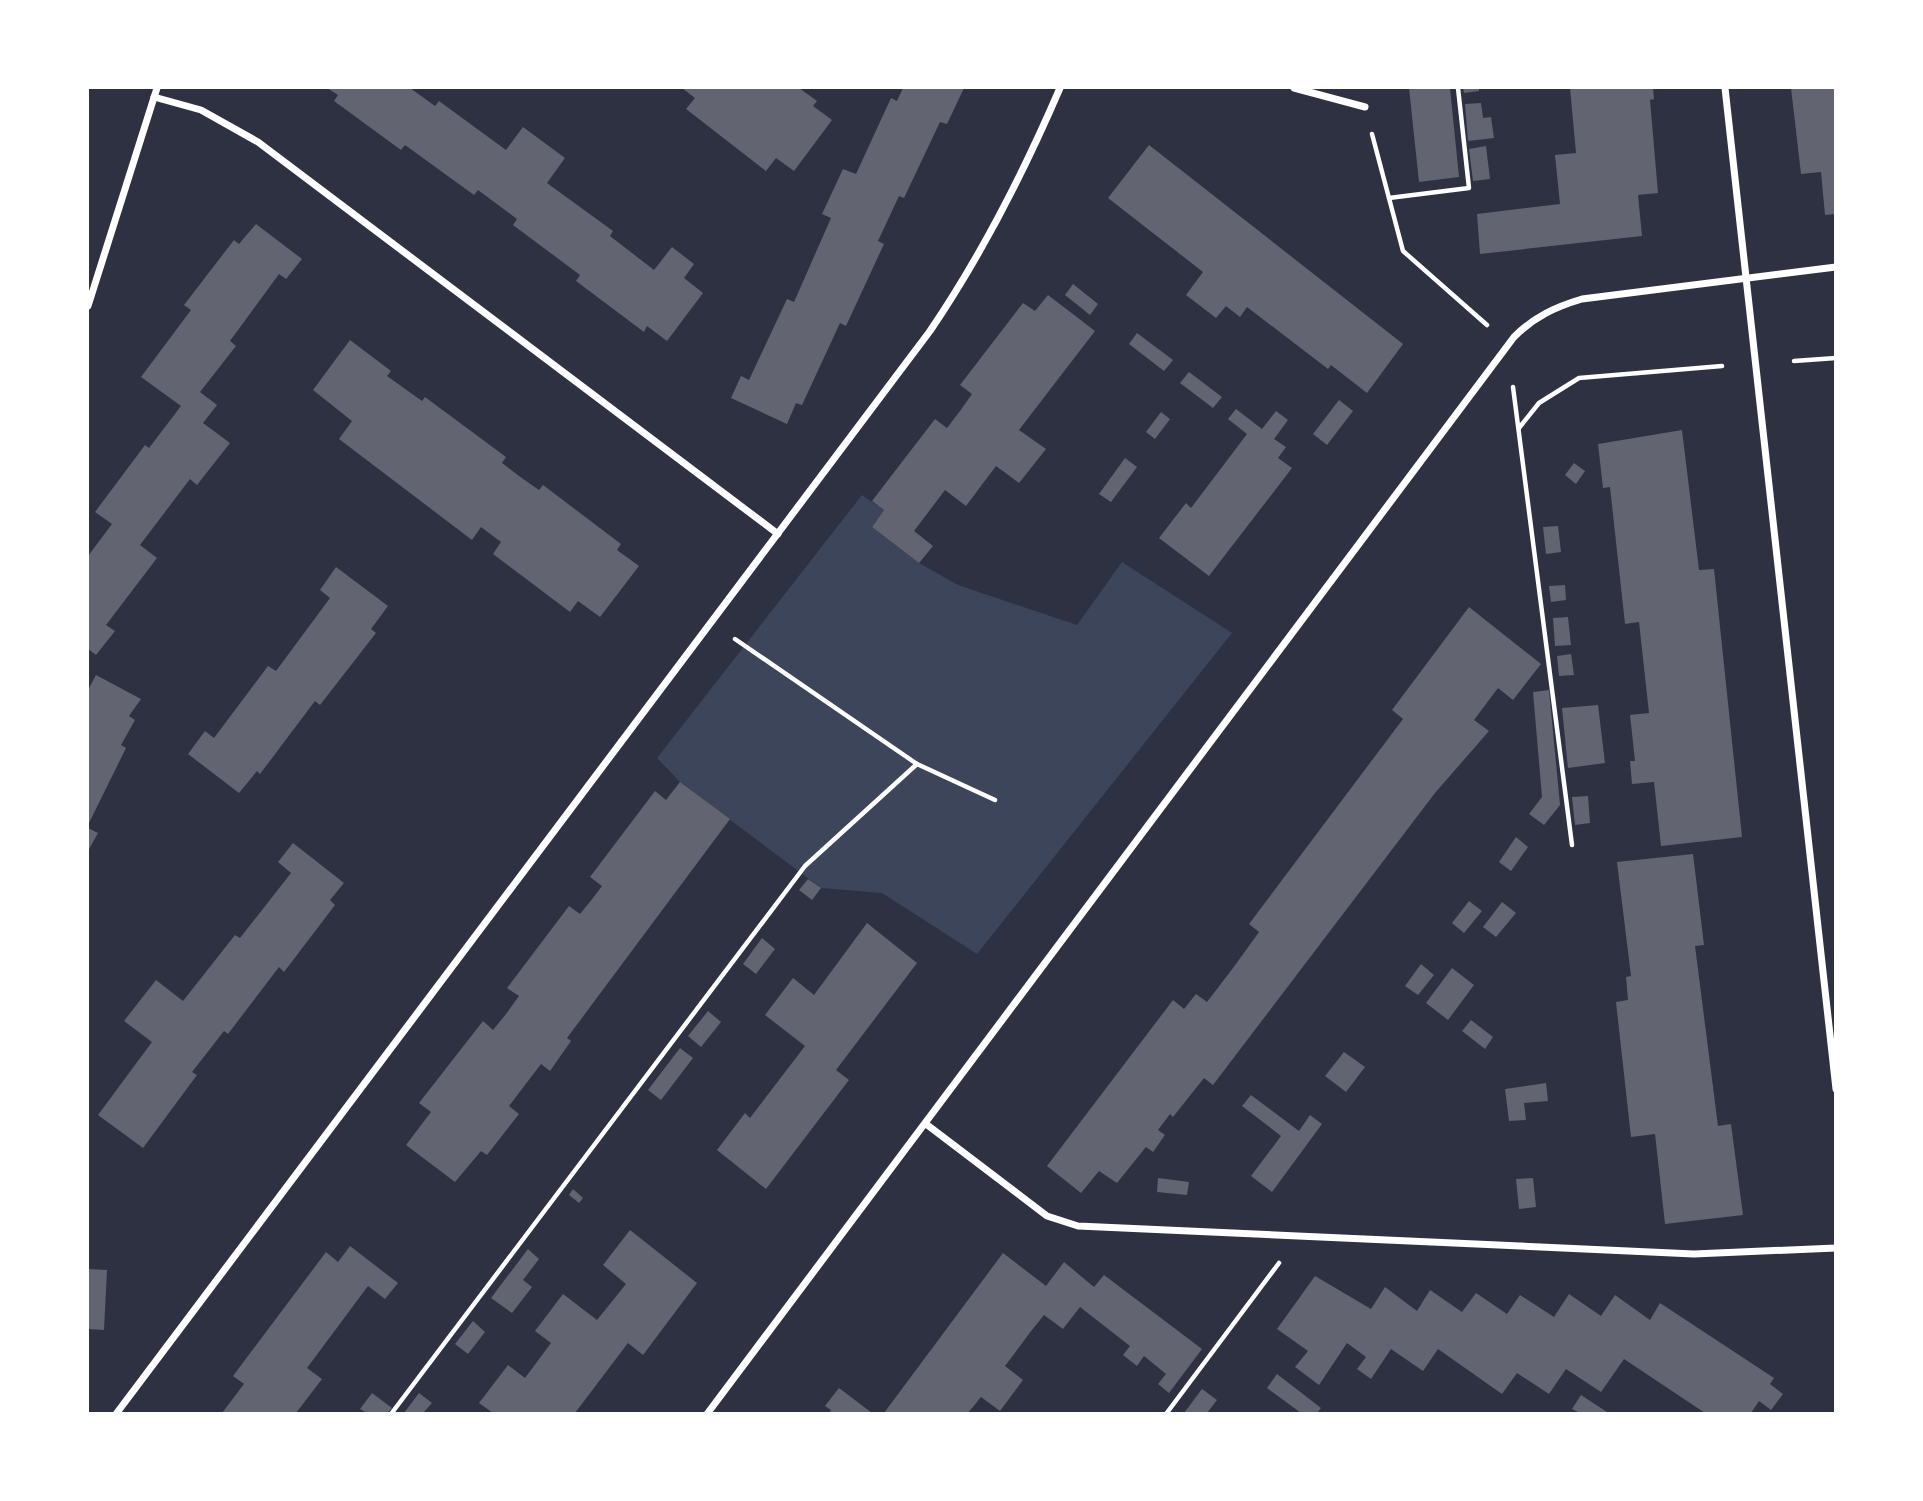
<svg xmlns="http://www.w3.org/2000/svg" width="1923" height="1501" font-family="'Roboto Condensed',sans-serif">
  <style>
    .green { fill: #3c4559 }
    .building { fill: #626471 }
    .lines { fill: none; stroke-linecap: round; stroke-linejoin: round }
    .path { stroke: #fff; stroke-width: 4.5 }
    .minor { stroke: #fff; stroke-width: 7 }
  </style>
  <rect width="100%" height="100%" fill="#2d3142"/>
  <path class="green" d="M862,495l22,15 -12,17 47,36 39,22 119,40 45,-63 110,71 -255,321 -95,-61 -61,-5 -141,-106 -23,-24z"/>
  <g class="building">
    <path d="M327,88h83l25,18 4,-5 67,49 17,-23 42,31 -18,25 66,48 -3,5 44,34 18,-23 22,17 -10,14 19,15 -36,48 -20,-15 -3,6 -68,-51 4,-6 -67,-50 4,-6 -39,-29 -4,5 -69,-50 -4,5 -67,-49 4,-6z"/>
    <path d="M682,88h117l18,13 -4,5 19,14 -38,51 -18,-13 -10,13 -80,-62 9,-11z"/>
    <path d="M903,88h61l-17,36 -7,-2 -36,76 -5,-2 -21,45 6,3 -38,82 -6,-3 -38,82 -6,-2 -9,21 -56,-26 10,-22 8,4 38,-81 7,3 37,-84 -9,-4 21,-45 13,5 35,-76 6,3z"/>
    <path d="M1409,88h41l9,89 -40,5z"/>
    <path d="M1463,88h16v3l-15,2z"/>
    <path d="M1570,88h83l1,11 -4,1 8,93 -20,2 4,41 -162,18 -3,-40 83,-10 -5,-49 21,-2z"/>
    <path d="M1791,88h45v126l-11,1 -4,-43 -20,2z"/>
    <path d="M1481,103l2,15 8,-1 3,21 -26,3 -3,-37z"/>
    <path d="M1149,145l254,199 -36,49 -36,-28 -3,4 -81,-62 -7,10 -14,-11 -10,12 -30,-23 17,-23 -95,-74z"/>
    <path d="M1486,146l4,33 -17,2 -4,-32z"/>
    <path d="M256,224l46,35 -16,20 -7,-5 -49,67 6,5 -36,46 17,13 -14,18 27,20 -33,42 -7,-6 -50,66 17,13 -51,67 9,6 -19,24 -8,-6v-93l24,-32 -17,-12 50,-67 4,3 32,-42 -40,-29 50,-67 -7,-5 50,-65 5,4z"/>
    <path d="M1073,284l25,20 -8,11 -25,-20z"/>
    <path d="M1048,295l47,36 -76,99 27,19 -27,34 -23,-17 -30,40 -21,-16 -31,41 19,15 -14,17 -47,-36 12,-17 -12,-9 63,-82 12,9 13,-17 12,-17 -12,-9 63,-82 12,8z"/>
    <path d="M1137,333l36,27 -9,11 -35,-27z"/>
    <path d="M350,340l41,31 -4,5 35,25 3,-4 81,60 -4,6 17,13 20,14 4,-5 78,59 -4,6 22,16 -39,51 -22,-16 -8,11 -77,-58 8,-12 -20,-15 -9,13 -133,-101 13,-18 -39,-31z"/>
    <path d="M1189,372l33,25 -9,11 -33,-25z"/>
    <path d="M1339,400l14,11 -26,34 -14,-11z"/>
    <path d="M1236,409l26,20 14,-18 12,9 -14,19 12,8 -8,11 14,10 -83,108 -50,-38 27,-35 5,5 56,-74 -19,-15z"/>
    <path d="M1161,412l9,7 -15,20 -9,-7z"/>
    <path d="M1682,430l17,140 15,-1 28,268 -81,9 -7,-64 -22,2 -2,-23h5l-5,-46 19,-2 -10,-91 -14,2 -15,-137 -7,1 -5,-44z"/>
    <path d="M1125,458l12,9 -26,35 -12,-8z"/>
    <path d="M1574,463l11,8 -9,13 -11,-9z"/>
    <path d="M1558,526l3,26 -15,2 -3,-27z"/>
    <path d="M336,567l52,39 -17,23 5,4 -56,72 -5,-4 -55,73 -3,-3 -18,22 -51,-39 17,-23 9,7 54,-72 8,5 54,-73 -10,-8z"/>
    <path d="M1565,585l1,15 -15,2 -2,-16z"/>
    <path d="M1469,607l72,57 -28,36 -15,-12 -24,32 15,11 -54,62 -222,292 -9,-7 -31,39 -3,-3 -12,16 7,5 -12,17 -7,-5 -29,36 -18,-12 -18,22 -34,-27 126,-166 11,9 12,-15 11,8 26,-34 26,-36 -10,-8 154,-205 -11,-9z"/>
    <path d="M1568,617l3,28 -16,1 -2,-28z"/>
    <path d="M1571,654l3,21 -15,1 -2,-20z"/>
    <path d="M96,675l45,24 -12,17 6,4 -14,25 5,3 -38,77v-135z"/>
    <path d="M1549,690l11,115 -16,20 -15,-11 13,-17 -9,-105z"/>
    <path d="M1598,705l7,58 -37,5 -6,-60z"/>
    <path d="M680,782l50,37 -163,219 4,3 -21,30 -9,-7 -32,42 10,8 -32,41 -6,-4 -26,31 -49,-37 25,-33 -12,-9 64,-82 10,9 13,-16 13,-18 -12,-8 62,-82 11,8 13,-16 9,-12 -12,-9 65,-86 11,9z"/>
    <path d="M1588,796l2,27 -15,2 -3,-28z"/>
    <path d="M88,828l10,5 -10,18z"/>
    <path d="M1516,837l12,10 -17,24 -12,-9z"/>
    <path d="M293,843l51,40 -14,17 5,5 -51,67 -5,-5 -51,67 -4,-3 -32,41 5,3 -54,73 -45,-33 54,-73 -28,-21 32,-41 27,21 52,-66 5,3 51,-65 -13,-11z"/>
    <path d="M1693,854l11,91 -9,1 23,180 13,-2 12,91 -78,9 -10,-90 -24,3 -15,-135 12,-2 -2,-23 5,-1 -14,-114z"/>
    <path d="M808,879l13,9 -9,12 -13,-10z"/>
    <path d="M1469,901l13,10 -18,22 -12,-10z"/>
    <path d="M1502,902l14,11 -20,24 -13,-10z"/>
    <path d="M867,923l50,40 -81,107 13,10 -83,109 -49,-39 28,-37 5,5 55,-72 -40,-31 28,-37 21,17z"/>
    <path d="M762,938l13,11 -19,25 -13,-10z"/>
    <path d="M1421,964l13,11 -16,20 -13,-9z"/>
    <path d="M1452,968l22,17 -26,35 -22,-17z"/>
    <path d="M708,1011l13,11 -20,25 -13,-11z"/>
    <path d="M1471,1020l22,17 -8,12 -23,-18z"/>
    <path d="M680,1048l13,10 -32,42 -13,-10z"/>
    <path d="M1344,1052l21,15 -19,25 -21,-16z"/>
    <path d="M1546,1083l2,18 -24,2 2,17 -17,1 -4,-32z"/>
    <path d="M1251,1095l48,36 11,-16 12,9 -50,68 -21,-16 30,-40 -39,-30z"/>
    <path d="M1158,1178l31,4 -2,13 -30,-3z"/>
    <path d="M1533,1178l3,29 -17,2 -3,-30z"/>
    <path d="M573,1189l10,9 -4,5 -10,-8z"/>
    <path d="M630,1230l67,53 -54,72 -15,-12 -53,70h-82l-14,-10 29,-38 17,13 26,-35 -16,-12 28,-37 34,26 29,-36 -23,-19z"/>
    <path d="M350,1246l48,37 -13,16 -17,-13 -61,82 15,11 -26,34h-74l22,-29 -11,-8 93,-124 12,10z"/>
    <path d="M528,1249l11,10 -16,21 9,7 -20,26 -21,-15z"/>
    <path d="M1003,1253l43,33 18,-24 30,25 10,-12 98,74 -33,44 -11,-9 8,-10 -22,-18 -7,10 -14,-11 7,-9 -50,-39 -17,22 -19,-14 -12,15 -27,36 18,14 -23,31 -19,-14 -13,16h-84z"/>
    <path d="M88,1269l19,1 -3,60 -16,-1z"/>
    <path d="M1315,1276l56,33 14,-22 32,24 13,-21 32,22 14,-19 31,21 13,-19 34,22 15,-23 32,22 14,-21 35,25 10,-17 114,75 -4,6 13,10 -12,16 -12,-9 -8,12h-46l-81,-54 -23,33 -35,-23 -17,25 -32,-21 -15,21 -64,-45 -15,22 -32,-22 -20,30 -14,-10 9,-12 -19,-14 -28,42 -24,-18 13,-16 -31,-22z"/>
    <path d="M473,1321l12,11 -17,22 -13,-10z"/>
    <path d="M1277,1374l44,34 -4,5h-16l-34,-25z"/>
    <path d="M839,1388l33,25h-43l2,-3 -6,-4z"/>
    <path d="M1202,1389l15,11 -10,13h-23z"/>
    <path d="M372,1393l20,15 -5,5h-20l-7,-4z"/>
    <path d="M419,1393l13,10 -9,10h-19z"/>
    <path d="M1581,1395l26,17 -1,1h-26l-8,-4z"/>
  </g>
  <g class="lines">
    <g class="path">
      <path d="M1372,134l31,117 84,74"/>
      <path d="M1389,198l80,-10 -11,-100"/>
      <path d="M1794,361l42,-3"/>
      <path d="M1513,387l59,458"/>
      <path d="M1519,428l20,-25 40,-25 143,-12"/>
      <path d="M735,639l182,125 78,36"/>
      <path d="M391,1414l414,-548 112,-102"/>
      <path d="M1166,1414l113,-151"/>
    </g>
    <g class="minor">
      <path d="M1294,88l71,19"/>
      <path d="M1725,88l111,1001"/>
      <path d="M154,97l47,13 57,32 520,392"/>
      <path d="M88,306l69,-218"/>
      <path d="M926,1124l121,92 31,10 616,28 142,-6"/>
      <path d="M116,1414l814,-1083c53,-78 93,-157 130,-243"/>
      <path d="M707,1414l807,-1077c20,-20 41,-30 68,-38l254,-32"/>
    </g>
  </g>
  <rect width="1923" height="1501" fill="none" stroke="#ffffff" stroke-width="178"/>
</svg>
